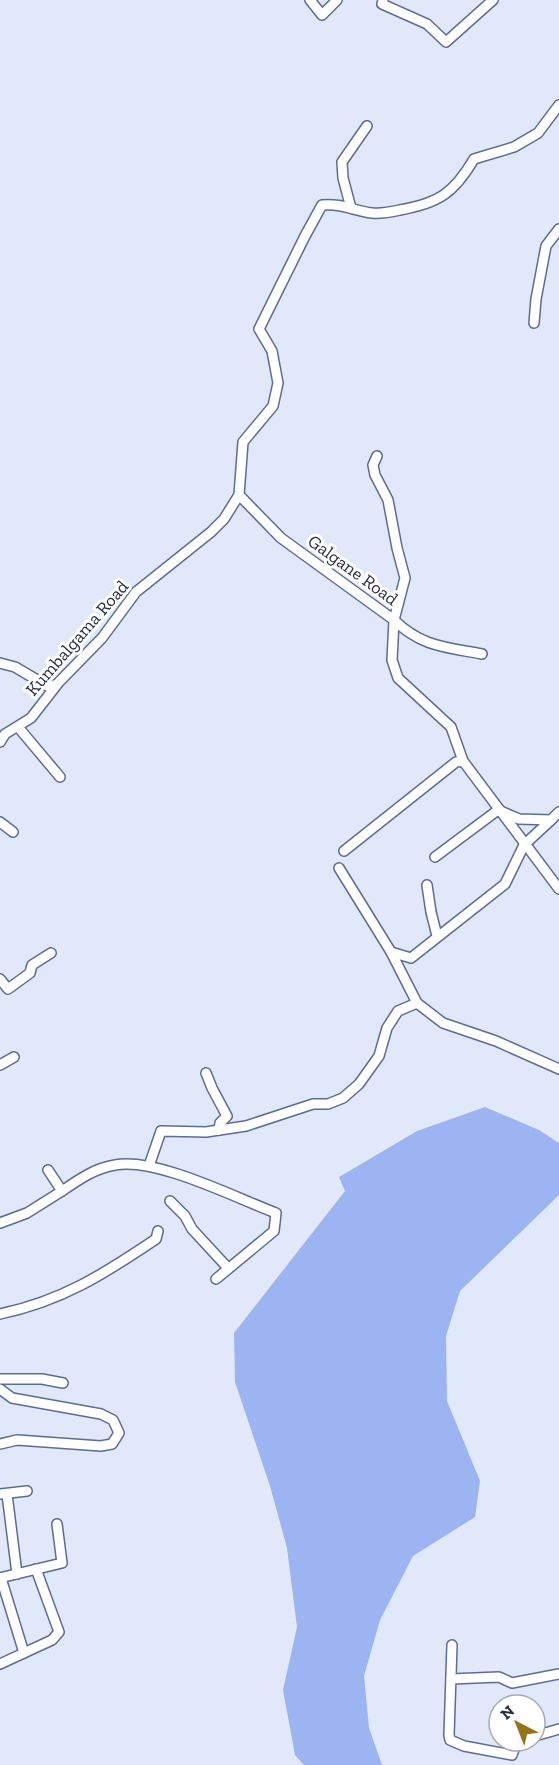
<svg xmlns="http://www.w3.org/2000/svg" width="559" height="1765" font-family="'Zilla Slab',serif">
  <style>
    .water { fill: #9cb4f1 }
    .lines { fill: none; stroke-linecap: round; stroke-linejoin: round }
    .minor-casing { stroke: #5c6c94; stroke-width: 12 }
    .minor { stroke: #fff; stroke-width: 9 }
    .labels { text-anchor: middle; stroke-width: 6; stroke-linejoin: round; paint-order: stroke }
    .street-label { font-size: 18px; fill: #272e40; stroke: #fff }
  </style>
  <rect width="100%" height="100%" fill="#e0e8fa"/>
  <path class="water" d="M485,1107l54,23 20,13v52l-99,96 -14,45 1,65 33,80 -5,36 -62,39 -33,64 -16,56 5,52 13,37h-78l-9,-10 -12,-65 14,-63 -10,-79 -17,-62 -35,-104 -1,-49 111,-142 -6,-14 78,-46z"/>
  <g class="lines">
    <g class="minor-casing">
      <g id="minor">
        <path d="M310,0l12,15 15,-15"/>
        <path d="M383,0l-1,4 45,20 19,18 47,-42"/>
        <path d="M351,208l-8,-30 -1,-16 25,-36"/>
        <path d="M534,323l2,-24 10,-53 13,-17"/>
        <path d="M377,456l-4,9 2,10 13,25 9,48 8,30 -11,42c28,27 51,27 88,34"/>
        <path d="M239,495l42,43 113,82 -2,40 6,18 53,49 12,34 96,128"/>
        <path d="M0,663l15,4 34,20 8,-3"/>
        <path d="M18,727l42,50"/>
        <path d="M0,742l5,-8 26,-16 28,-36 43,-44 34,-46 75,-60 13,-13 15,-24 4,-53 30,-36 5,-23 -6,-32 -13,-22 46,-93 17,-31c20,-2 32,6 50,8 10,1 19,-1 28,-3 39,-7 54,-17 74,-51l40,-12 24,-14 21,-28"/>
        <path d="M0,822l13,10"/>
        <path d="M344,851l112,-89 7,-1"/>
        <path d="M435,857l63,-47 21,9 32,1 8,-8"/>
        <path d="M339,868l52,84 20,6 94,-74 19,-39 27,-25"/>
        <path d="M427,885l4,27 6,24"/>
        <path d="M391,952l26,51"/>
        <path d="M0,979l8,10 22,-16 2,-8 19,-12"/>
        <path d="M0,1065l14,-8"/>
        <path d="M206,1073l6,15 15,28 -7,7 -1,7"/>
        <path d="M149,1166l12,-35 45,1 40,-6 67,-22h15l15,-6 16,-14 20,-28 8,-28 11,-17 19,-8 26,20 53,18 63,28"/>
        <path d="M62,1191c16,-11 33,-23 53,-26 41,-8 121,33 161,48l-2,18 -58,48"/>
        <path d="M170,1201l15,15 7,13 36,39"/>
        <path d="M0,1223l27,-10 35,-22 -14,-21"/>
        <path d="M0,1314c62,-13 104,-40 156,-75l2,-8"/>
        <path d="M0,1379h42l21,4"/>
        <path d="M0,1389l12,9 89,16 12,6 6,13 -7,11 -11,2 -84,-6 -17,4"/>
        <path d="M0,1494l27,-3"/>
        <path d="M7,1494l10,80"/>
        <path d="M0,1578l62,-15 -5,-39"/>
        <path d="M1,1578l23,75"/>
        <path d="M452,1645l-3,90 1,5 14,6 48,9 4,-11 4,-3"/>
        <path d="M0,1664l52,-24 7,-8 -23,-63"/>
        <path d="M451,1679l48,-2 13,6 47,-9"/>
        <path d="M535,1736l24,-7"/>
      </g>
    </g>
    <use href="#minor" class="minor"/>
  </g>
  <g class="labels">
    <g class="street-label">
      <text transform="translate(353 570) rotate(36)" y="6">Galgane Road</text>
      <text transform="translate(77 638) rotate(-49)" y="6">Kumbalgama Road</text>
    </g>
  </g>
  <g transform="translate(517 1723) rotate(318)"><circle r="28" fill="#ffffff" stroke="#a9abb3" stroke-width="1.5"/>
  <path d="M0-4.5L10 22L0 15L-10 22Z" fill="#94741b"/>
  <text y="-9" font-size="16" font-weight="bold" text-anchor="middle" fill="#272e40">N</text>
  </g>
</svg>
